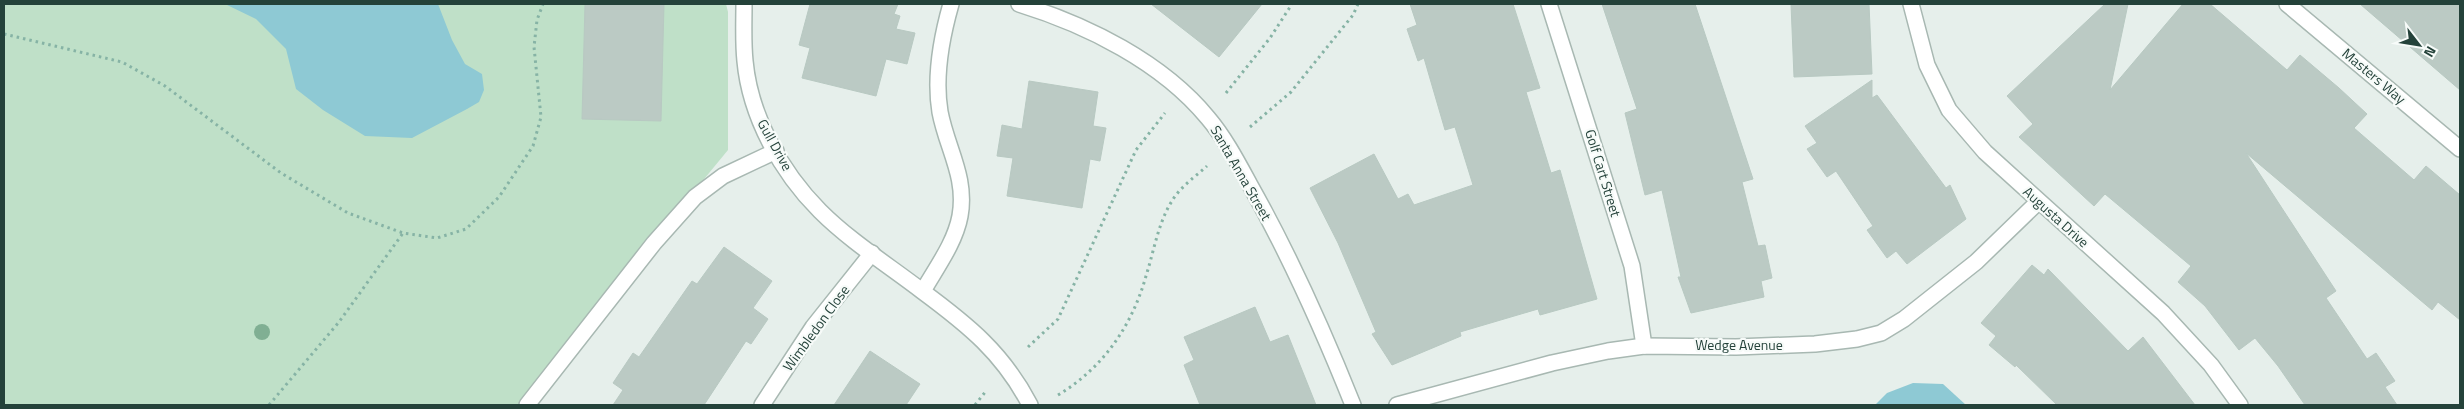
<svg xmlns="http://www.w3.org/2000/svg" width="2464" height="409" font-family="'Titillium Web',sans-serif">
  <style>
    .green { fill: #bfe0c8 }
    .water { fill: #8ec9d4 }
    .building { fill: #bbcac4; stroke: #b8c9c2 }
    .lines { fill: none; stroke-linecap: round; stroke-linejoin: round }
    .service-casing { stroke: #a8b8b2; stroke-width: 18 }
    .minor-casing { stroke: #a8b8b2; stroke-width: 18 }
    .path { stroke: #86b3a5; stroke-width: 3; stroke-dasharray: 2.5 4; stroke-linecap: butt }
    .service { stroke: #fff; stroke-width: 15 }
    .minor { stroke: #fff; stroke-width: 15 }
    .tree { fill: #80af93 }
    .labels { text-anchor: middle; stroke-width: 4.5; stroke-linejoin: round; paint-order: stroke }
    .street-label { font-size: 14px; fill: #24423a; stroke: #f7fbf9 }
  </style>
  <rect width="100%" height="100%" fill="#e6efeb"/>
  <path class="green" d="M4,4h722l2,8v138l-210,255h-514z"/>
  <g class="water">
    <path d="M225,4h213l14,36 13,24 17,10 2,16 -5,12 -12,7 -55,29 -47,-2 -42,-26 -27,-21 -10,-40 -30,-30z"/>
    <path d="M1913,383l30,1 23,21h-91l12,-12z"/>
  </g>
  <g class="building">
    <path d="M585,4h79l-3,117 -79,-2z"/>
    <path d="M810,4h88l-4,10 6,2 -4,13 19,4 -8,31 -21,-5 -10,37 -74,-18 8,-30 -11,-3z"/>
    <path d="M1151,4h111l-43,53z"/>
    <path d="M1410,4h103l27,84 -14,4 25,81 9,-3 37,129 -57,16 -2,-6 -78,23 1,4 -69,29 -20,-31 4,-2 -38,-89 -28,-55 64,-34 24,45 10,-5 6,11 59,-20 -18,-58 -10,3 -21,-72 -6,3 -11,-32 10,-4z"/>
    <path d="M1602,4h93l58,175 -11,3 16,64 7,-1 7,33 -11,3 3,16 -73,16 -13,-36h3l-19,-87 -17,5 -20,-82 12,-4z"/>
    <path d="M1791,4h78l3,70 -78,3z"/>
    <path d="M2105,4h23l-18,86 73,-86h27l77,66 13,-15 39,33 28,26 -13,14 60,52 12,-14 34,29v125l-22,-18 -6,8 -186,-157 90,138 -10,7 41,61 9,-6 19,28 -10,6 12,18h-92l-27,-39 -23,-28 -16,12 -34,-44 -27,-24 13,-16 -86,-72 -11,12 -75,-69 14,-13 -26,-28z"/>
    <path d="M2360,4h100v86z"/>
    <path d="M1872,80v18l5,-3 69,93 4,-3 16,34 -59,45 -11,-13 -9,7 -20,-28 6,-4 -37,-55 -9,6 -20,-28 10,-6 -12,-17z"/>
    <path d="M1029,81l69,11 -5,34 13,2 -6,33 -10,-2 -8,49 -75,-12 6,-38 -16,-2 5,-31 20,4z"/>
    <path d="M724,247l48,34 -19,27 15,11 -17,25 -5,-3 -42,64h-91l10,-15 -10,-7 20,-30 6,4 53,-76 5,3z"/>
    <path d="M2032,265l12,10 4,-6 80,82 15,-14 52,68h-138l-41,-40 -1,2 -26,-22 7,-9 -15,-13z"/>
    <path d="M1255,307l15,35 18,-7 28,70h-116l-16,-40 10,-5 -10,-23z"/>
    <path d="M870,351l50,33 -14,21h-72z"/>
  </g>
  <g class="lines">
    <g class="service-casing">
      <path id="service" d="M527,405l127,-162 41,-46 28,-21 53,-25"/>
    </g>
    <g class="minor-casing">
      <g id="minor">
        <path d="M744,4c0,19 -1,38 1,57 5,55 36,111 75,150 30,30 68,54 102,80 46,34 81,62 108,114"/>
        <path d="M1019,4c68,21 143,58 189,114 17,20 30,45 42,67 40,71 73,145 103,220"/>
        <path d="M1549,4l83,262 12,80"/>
        <path d="M1911,4l16,61 22,45 36,42 178,161 48,52 29,40"/>
        <path d="M2287,4l173,145"/>
        <path d="M923,291c13,-23 32,-48 37,-75 7,-39 -13,-67 -20,-104 -6,-36 1,-73 11,-108"/>
        <path d="M762,405l51,-78 59,-74"/>
        <path d="M1397,405l155,-42 56,-12 36,-5 92,1 79,-3 42,-5 24,-6 23,-14 72,-57 62,-60"/>
      </g>
    </g>
    <g class="path">
      <path d="M4,34l118,28 43,24 116,87 67,40 55,20 34,5 29,-9 33,-32 34,-51 8,-29 -7,-70 3,-27 6,-16"/>
      <path d="M1226,93l44,-55 22,-34"/>
      <path d="M1250,127l41,-35 62,-77 5,-11"/>
      <path d="M1028,347l30,-28 78,-169 29,-37"/>
      <path d="M1058,395c45,-27 74,-69 88,-119 8,-25 12,-53 26,-75 8,-14 23,-24 35,-35"/>
      <path d="M269,405l70,-83 64,-89"/>
      <path d="M975,405l11,-14"/>
    </g>
    <use href="#service" class="service"/>
    <use href="#minor" class="minor"/>
  </g>
  <circle class="tree" cx="262" cy="332" r="8"/>
  <g class="labels">
    <g class="street-label">
      <text transform="translate(2374 76) rotate(40)" y="5">Masters Way</text>
      <text transform="translate(775 145) rotate(61)" y="5">Gull Drive</text>
      <text transform="translate(1241 173) rotate(60)" y="5">Santa Anna Street</text>
      <text transform="translate(1603 173) rotate(73)" y="5">Golf Cart Street</text>
      <text transform="translate(2056 217) rotate(42)" y="5">Augusta Drive</text>
      <text transform="translate(816 328) rotate(-54)" y="5">Wimbledon Close</text>
      <text x="1739" y="350">Wedge Avenue</text>
    </g>
  </g>
  <rect width="2464" height="409" fill="none" stroke="#24423a" stroke-width="10"/>
  <g transform="translate(2419 45) rotate(121)" stroke="#f7fbf9" stroke-width="4" paint-order="stroke">
  <path d="M0-4L9 19L0 12L-9 19Z" fill="#24423a"/>
  <text y="-8" font-size="14" font-weight="bold" text-anchor="middle" fill="#24423a">N</text>
  </g>
</svg>
